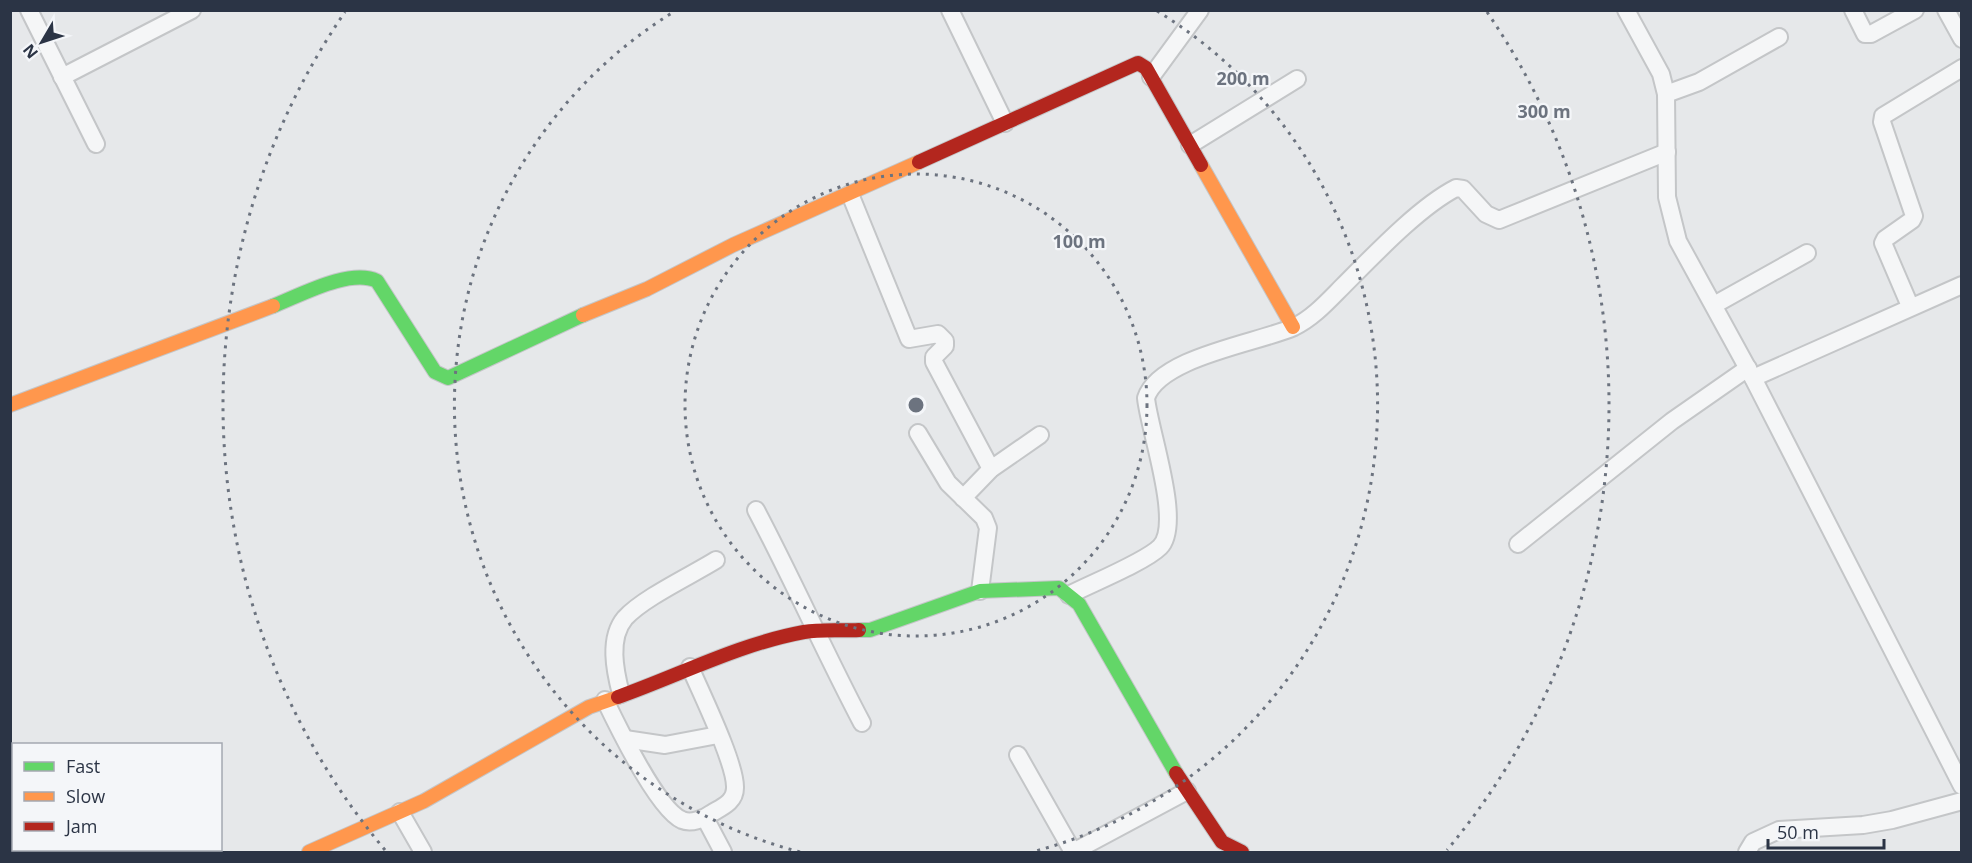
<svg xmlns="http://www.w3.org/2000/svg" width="1972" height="863" font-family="'Open Sans',sans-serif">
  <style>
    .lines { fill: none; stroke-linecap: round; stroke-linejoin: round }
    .street-casing { stroke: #c4c6c8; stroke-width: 20 }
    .fast-casing { stroke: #c4c6c8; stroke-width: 16 }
    .slow-casing { stroke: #c4c6c8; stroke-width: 16 }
    .jam-casing { stroke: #c4c6c8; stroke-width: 16 }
    .street { stroke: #f5f6f7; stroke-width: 16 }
    .fast { stroke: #63d668; stroke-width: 14 }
    .slow { stroke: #ff974d; stroke-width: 14 }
    .jam { stroke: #b3261e; stroke-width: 14 }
    .ring { fill: none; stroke: #6c737f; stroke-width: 3; stroke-dasharray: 3 6 }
    .centre { fill: #6c737f; stroke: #f4f6f9; stroke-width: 3 }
    .ring-label { font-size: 18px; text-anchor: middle; font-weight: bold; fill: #6c737f; stroke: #f4f6f9; stroke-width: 4.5; stroke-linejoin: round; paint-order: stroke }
  </style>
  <rect width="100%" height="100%" fill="#e6e8ea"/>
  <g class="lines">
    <g class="street-casing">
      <g id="street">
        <path d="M29,10l67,134"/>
        <path d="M950,10l55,113"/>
        <path d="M1626,10l35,64 5,20 1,103 11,44 75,137 209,408"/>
        <path d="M1853,10l12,24h6l44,-24"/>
        <path d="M1946,10l16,29"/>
        <path d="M62,77l130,-67"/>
        <path d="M1151,77l49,-67"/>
        <path d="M1666,94l33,-12 80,-45"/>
        <path d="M1190,145l107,-66"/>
        <path d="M850,194l59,145 29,-5 7,7v5l-11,11v5l57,107"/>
        <path d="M1714,305l93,-52"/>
        <path d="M1910,306l-27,-63 2,-4 27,-19 2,-4 -32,-94 1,-6 79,-48"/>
        <path d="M1753,378l209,-93"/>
        <path d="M918,433l30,50 36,35 4,10 -8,63"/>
        <path d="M963,498l28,-29 49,-34"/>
        <path d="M756,510c37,70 69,143 106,213"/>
        <path d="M1518,544l154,-123 76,-53"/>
        <path d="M1069,595c21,-11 76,-33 91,-48 23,-23 -11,-117 -14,-149 13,-41 112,-55 148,-71 19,-9 34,-26 49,-41 30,-30 76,-79 113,-98l7,1 23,25 13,6 168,-68"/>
        <path d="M621,694c-6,-23 -13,-56 4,-76 18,-20 67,-43 91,-58"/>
        <path d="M605,700c12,25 53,110 77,120 9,4 22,-1 30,-7 10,-6 23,-11 23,-25 1,-24 -34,-95 -45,-121"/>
        <path d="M625,739l40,6 53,-10"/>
        <path d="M1018,755l55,97"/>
        <path d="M400,812l23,40"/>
        <path d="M705,818l18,34"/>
        <path d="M1073,852l114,-61"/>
        <path d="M1747,852l6,-10 26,-12 84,-5 29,-5 70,-19"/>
      </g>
    </g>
    <g class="fast-casing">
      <g id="fast">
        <path d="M273,306c28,-11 77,-38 104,-25l58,91 13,6 135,-63"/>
        <path d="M859,630h11l110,-39 79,-3 20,16 97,169"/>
      </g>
    </g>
    <g class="slow-casing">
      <g id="slow">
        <path d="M1201,165l92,162"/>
        <path d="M583,315l64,-26 86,-44 186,-83"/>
        <path d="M10,405l263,-99"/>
        <path d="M309,852l115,-51 165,-94 29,-10"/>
      </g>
    </g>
    <g class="jam-casing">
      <g id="jam">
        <path d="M919,162l219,-99 8,5 55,97"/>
        <path d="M618,697c62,-22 121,-53 186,-65 17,-3 37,-1 55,-2"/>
        <path d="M1176,773l46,69 20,10"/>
      </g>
    </g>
    <use href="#street" class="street"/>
    <use href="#fast" class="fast"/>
    <use href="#slow" class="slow"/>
    <use href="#jam" class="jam"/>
  </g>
  <g class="ring">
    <circle cx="916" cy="405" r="231"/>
    <path d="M800 852A462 462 0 0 1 675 11M1157 11A462 462 0 0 1 1032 852"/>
    <path d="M385 850A693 693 0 0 1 345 12M1487 12A693 693 0 0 1 1447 850"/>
  </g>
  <circle cx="916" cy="405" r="9" class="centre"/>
  <g class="ring-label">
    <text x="1243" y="85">200 m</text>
    <text x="1544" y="118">300 m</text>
    <text x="1079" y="248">100 m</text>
  </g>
  <rect width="1972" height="863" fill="none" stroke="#2b3445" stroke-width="24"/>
  <rect x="12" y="743" width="210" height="108" fill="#f4f6f9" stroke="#a4a8b1" stroke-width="1.5"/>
  <rect x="24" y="762" width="30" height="9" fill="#63d668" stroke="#a4a8b1" stroke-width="1.5"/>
  <text x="66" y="773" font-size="18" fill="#2b3445">Fast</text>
  <rect x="24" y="792" width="30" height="9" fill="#ff974d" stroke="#a4a8b1" stroke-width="1.5"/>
  <text x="66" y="803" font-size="18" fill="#2b3445">Slow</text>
  <rect x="24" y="822" width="30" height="9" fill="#b3261e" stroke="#a4a8b1" stroke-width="1.5"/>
  <text x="66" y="833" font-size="18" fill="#2b3445">Jam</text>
  <g transform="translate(42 42) rotate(231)" stroke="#f4f6f9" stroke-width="4.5" paint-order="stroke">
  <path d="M0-4.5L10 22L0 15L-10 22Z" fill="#2b3445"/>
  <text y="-9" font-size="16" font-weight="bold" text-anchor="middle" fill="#2b3445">N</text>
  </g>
  <path d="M1768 839v9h116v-9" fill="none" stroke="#2b3445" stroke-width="3"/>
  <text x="1777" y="839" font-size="18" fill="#2b3445" stroke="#f4f6f9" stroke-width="4.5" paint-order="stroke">50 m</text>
</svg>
